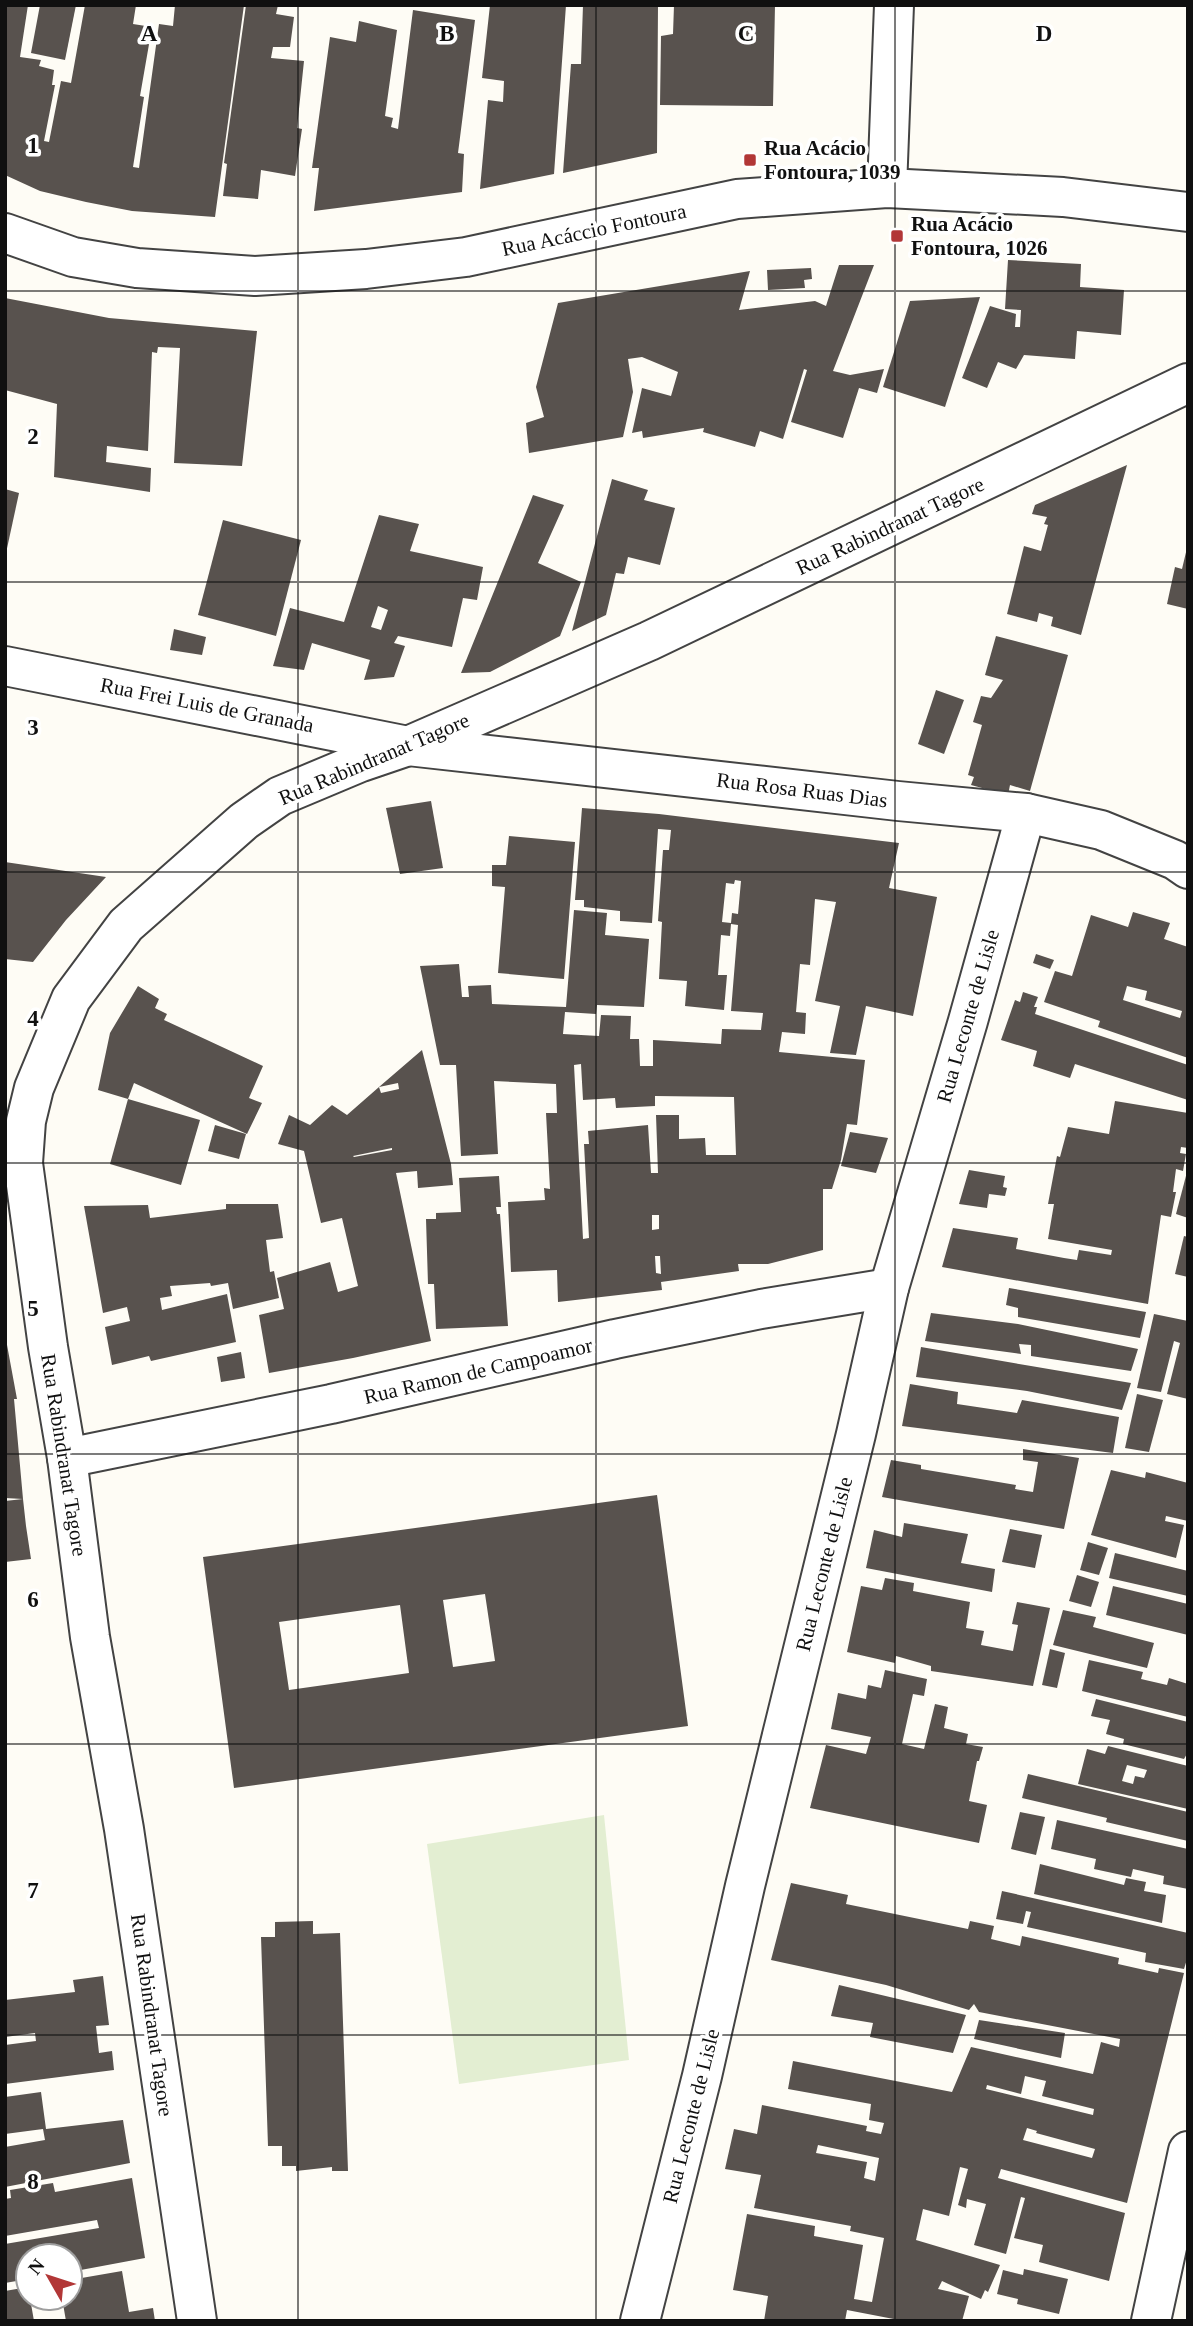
<svg xmlns="http://www.w3.org/2000/svg" width="1193" height="2326" font-family="'Times New Roman',serif">
  <style>
    .pitch { fill: #e3eed2 }
    .building { fill: #58524e; fill-rule: evenodd }
    .lines { fill: none; stroke-linecap: round; stroke-linejoin: round }
    .minor-casing { stroke: #434343; stroke-width: 42 }
    .minor { stroke: #fff; stroke-width: 38 }
    .grid { fill: none; stroke: #101010; stroke-width: 2; stroke-opacity: 0.55 }
    .poi-dot { fill: #b23737; stroke: #fff; stroke-width: 2.5 }
    .labels { text-anchor: middle; stroke-width: 7; stroke-linejoin: round; paint-order: stroke }
    .poi-label { font-size: 21px; font-weight: bold; fill: #101010; stroke: #fff; text-anchor: start }
    .street-label { font-size: 21px; fill: #101010; stroke: #fff }
    .grid-label { font-size: 23px; text-anchor: middle; font-weight: bold; fill: #101010; stroke: #fff; stroke-width: 7; stroke-linejoin: round; paint-order: stroke }
  </style>
  <rect width="100%" height="100%" fill="#fefcf5"/>
  <path class="pitch" d="M604,1815l25,245 -170,24 -32,-240z"/>
  <g class="building">
    <path d="M5,5h23l-8,52 21,3 -2,6 15,4 -2,15h3l-11,56 5,1 12,-61 10,2 14,-78h51l-3,19 19,3 -12,69 4,1 -11,70 6,1 20,-144 14,2 2,-21h69l-29,212 -83,-6 -46,-9 -46,-11 -35,-16z"/>
    <path d="M40,5h36l-11,55 -34,-7z"/>
    <path d="M246,5h32l-2,9 18,3 -4,30h-17l-2,11 33,3 -7,67 5,1 -7,47 -34,-6 -3,29 -35,-3 4,-32 -3,-1z"/>
    <path d="M490,5h76l-12,169 -74,15 8,-89 15,2 1,-21 -22,-3z"/>
    <path d="M583,5h75l-1,148 -94,20 8,-109h10z"/>
    <path d="M674,5h101l-2,101 -113,-1 1,-69 12,-2z"/>
    <path d="M413,10l62,10 -17,133 6,1 -2,38 -148,19 5,-43h-7l18,-131 26,5 3,-21 38,9 -12,86 8,2 -2,9 7,2z"/>
    <path d="M1008,260l73,4 -1,23 44,3 -3,45 -44,-4 -2,28 -51,-4 -8,14 -18,-7 -11,26 -25,-10 28,-72 26,8 -1,13h5l1,-17 -16,-1z"/>
    <path d="M839,265h35l-41,106 17,4 34,-6 -7,24 -18,-5 -16,50 -52,-16 16,-52 -3,-1 -21,70 -23,-8 -5,16 -52,-15 1,-4 -61,10 -1,-7 -10,2 10,-45 29,8 7,-24 -36,-15 -14,2 5,33 -10,45 -94,16 -3,-30 18,-6 -8,-30 22,-84 192,-32 -11,39 76,-9 11,5z"/>
    <path d="M811,268l1,11 -8,1 1,8 -37,2 -1,-20z"/>
    <path d="M980,297l-35,110 -62,-20 27,-86z"/>
    <path d="M5,298l104,20 148,13 -15,135 -68,-3 6,-115 -22,-1 -1,6 -5,-1 -4,99 -41,-5 -1,16 45,6 -1,24 -96,-15 3,-73 -52,-14z"/>
    <path d="M1127,465l-46,170 -30,-9 2,-9 -14,-4 -2,9 -30,-8 17,-68 17,5 7,-26 -4,-1 3,-7 -15,-3 3,-9z"/>
    <path d="M612,479l36,11 -4,10 31,8 -15,57 -32,-8 -4,17 -8,-1 -10,42 -34,16z"/>
    <path d="M5,489l14,4 -13,60h-1z"/>
    <path d="M533,495l31,10 -26,58 43,19 -21,54 -70,36 -29,1z"/>
    <path d="M379,515l40,9 -9,27 73,16 -6,33 -14,-2 -11,49 -54,-11 -4,7 11,3 -11,31 -30,3 6,-20 -58,-17 -8,27 -31,-4 17,-58 54,14zM378,606l10,4 -7,20 -10,-3z"/>
    <path d="M223,520l78,20 -25,96 -78,-21z"/>
    <path d="M1187,548l1,1v60l-21,-5 8,-37 7,2z"/>
    <path d="M174,629l32,8 -4,18 -32,-5z"/>
    <path d="M996,636l72,19 -38,136 -20,-6 -2,10 -37,-10 3,-8 -6,-2 14,-50 -9,-3 8,-26 10,2 12,-18 -18,-5z"/>
    <path d="M936,690l28,10 -20,54 -26,-10z"/>
    <path d="M431,801l12,67 -43,6 -14,-66z"/>
    <path d="M582,808l77,6 240,29 -10,45 48,9 -24,119 -47,-10 -10,49 -26,-2 10,-47 -25,-5 21,-99 -21,-3 -5,66 -10,-1 -4,48 10,1 -1,21 -23,-2 -3,20 86,8 -8,65 -10,-1 -6,36 -9,29h-9v61l-55,14h-30l1,7 -78,11 1,8 -104,12 -1,-32 -46,2 -3,-70 37,-2 -1,-12 6,1 -4,-76h11l-1,-29 -62,-3 4,73 -37,2 -5,-91h-16l-20,-99 39,-2 3,33h7l-1,-11 23,-1 1,19 74,3 8,-97 33,3 -2,22 44,4 -5,68 -47,-2 -1,9 -31,-2 -2,22 36,2 2,-21 30,1 -1,23h9l1,27h13v-26l68,4 1,-15 39,1 2,-17 -32,-2 7,-86 -7,-1 -1,12 -9,-1 -3,40h9l-3,35 -39,-4 2,-25 -28,-2 3,-57 -4,-1 5,-71h6l2,-20 -13,-1 -6,94 -32,-2v-10l-36,-4v-7h-9zM735,880l6,1 -3,33 -6,-1 -1,10 -9,-1 4,-39 8,1zM581,1064l2,36 32,-2 1,10 39,-2v-10l79,1 2,58h-30l-1,-17 -26,1v-24h-23l2,58h-7l-3,-48 -60,6 1,13h-5l5,94 -6,1 -9,-174zM652,1215h7v14l-7,1zM655,1256h5l1,18 -5,-1z"/>
    <path d="M509,836l66,6 -11,137 -66,-6 7,-86 -13,-1v-21h14z"/>
    <path d="M5,862l101,15 -40,43 -33,42 -28,-3z"/>
    <path d="M1133,912l37,11 -6,16 24,8v111l-90,-31 2,-6 -56,-19 11,-31 17,5 19,-61 37,12zM1127,986l20,5 -2,9 37,11 -2,7 -57,-18z"/>
    <path d="M1036,954l18,6 -4,9 -17,-6z"/>
    <path d="M138,986l21,13 -4,9 12,6 -3,6 99,46 -14,32 13,5 -15,31 -113,-51 -6,16 -30,-9 12,-57z"/>
    <path d="M1023,992l15,5 -4,10h3l-2,7 153,51v35l-113,-36 -5,14 -37,-12 4,-15 -36,-11 14,-40 5,2z"/>
    <path d="M422,1050l29,114 2,21 -35,3 -1,-17 -21,2 35,168 -78,17 -84,15 -10,-58 25,-6 -7,-31 53,-16 8,30 20,-6 -16,-68 -21,5 -17,-72 -26,-7 11,-29 21,10 22,-20 15,10 32,-28 2,6 18,-4 -1,-6 -19,4zM392,1148v2l-38,7 -1,-1z"/>
    <path d="M128,1099l72,21 -19,65 -71,-21z"/>
    <path d="M1115,1101l73,12v35l-7,-1 -1,6 6,1 -3,17 -7,-2 -3,23h3l-5,25 -10,-2 -13,89 -206,-37 11,-39 65,10 -2,11 48,9 13,2 2,-10 32,5 1,-5 -64,-11 6,-35h-6l9,-48 3,1 8,-30 41,7z"/>
    <path d="M215,1125l31,9 -7,25 -31,-8z"/>
    <path d="M850,1132l38,6 -12,35 -35,-7z"/>
    <path d="M969,1170l36,6 -2,11 4,1 -2,8 -16,-2 -2,14 -28,-4z"/>
    <path d="M1187,1172h1v46l-12,-4z"/>
    <path d="M499,1176l2,31h-5l1,7h3l8,112 -72,3 -2,-45h-6l-2,-65h10v-6l25,-1 -2,-34z"/>
    <path d="M226,1204h52l5,34 -17,2 4,32 4,-1 5,27 -46,11 -5,-26 -17,3 -1,-3 -40,3 2,10 -12,2 2,12 65,-16 9,48 -85,19 -2,-5 -37,9 -7,-38 25,-6 -3,-14 -24,6 -19,-107 64,-1 2,13 76,-9z"/>
    <path d="M1184,1236l4,1v40l-13,-3z"/>
    <path d="M1009,1288l137,24 -6,26 -122,-21v-9l-12,-3z"/>
    <path d="M931,1313l87,11 120,25 -7,22 -100,-15v-11l-12,-1 2,10 -96,-13z"/>
    <path d="M1154,1314l34,7v78l-21,-5 13,-51 -6,-2 -13,51 -24,-4z"/>
    <path d="M5,1334l12,65h-3l9,100 3,27 5,33 -26,3v-61l18,-2 -18,-1z"/>
    <path d="M921,1347l110,19 100,17 -9,27 -95,-19 -111,-14z"/>
    <path d="M241,1352l4,26 -24,4 -4,-25z"/>
    <path d="M910,1384l48,8 -1,12 60,9 5,-13 97,17 -6,36 -211,-27z"/>
    <path d="M1137,1394l26,6 -14,52 -24,-4z"/>
    <path d="M1023,1449l56,9 -15,71 -182,-32 9,-37 30,5v4l95,16 -1,4 18,3 5,-30 -15,-2z"/>
    <path d="M1111,1470l34,8 1,-6 42,11v38l-22,-5 -1,5 19,4 -8,33 -85,-23z"/>
    <path d="M657,1495l31,231 -454,62 -31,-231zM485,1594l10,67 -42,6 -10,-67zM400,1605l9,68 -120,17 -10,-68z"/>
    <path d="M904,1523l64,11 -7,29 34,6 -3,23 -126,-24 8,-38 28,7z"/>
    <path d="M1010,1529l32,6 -7,33 -33,-6z"/>
    <path d="M1088,1542l20,6 -9,27 -19,-5z"/>
    <path d="M1115,1553l73,18v25l-79,-18z"/>
    <path d="M1077,1575l22,7 -8,25 -22,-6z"/>
    <path d="M885,1578l29,5 -1,8 57,11 -4,26 18,3 -3,14 32,6 5,-26 -6,-1 5,-22 33,6 -17,78 -102,-15v-5l-35,-10 -1,7 -48,-11 14,-66 21,4z"/>
    <path d="M1113,1586l75,18v31l-82,-20z"/>
    <path d="M1063,1610l33,7 -3,10 61,16 -7,25 -94,-23z"/>
    <path d="M1050,1649l15,4 -8,35 -15,-3z"/>
    <path d="M1089,1660l54,12 -2,7 26,6 2,-7 19,6v33l-106,-26z"/>
    <path d="M885,1670l42,9 -3,17 -11,-2 -11,50 22,5 11,-45 13,3 -4,21 24,6 -2,10 17,3 -4,14h-2l-8,40 18,4 -8,38 -169,-35 16,-63 40,9 5,-17 -40,-8 7,-36 28,6 2,-14 13,3z"/>
    <path d="M1096,1699l92,23v30l-4,7 -61,-15 1,-5 -18,-5 4,-14 -19,-4z"/>
    <path d="M1108,1746l80,20v43l-110,-25 9,-35 18,5zM1127,1765l20,5 -3,8 -9,-2 -2,8 -11,-3z"/>
    <path d="M1028,1774l160,38v29l-82,-19 1,-4 -85,-20z"/>
    <path d="M1020,1812l25,5 -9,38 -25,-6z"/>
    <path d="M1057,1820l131,29v40l-25,-5 1,-8 -31,-7 -2,8 -37,-8 2,-10 -45,-10z"/>
    <path d="M1040,1864l84,21 2,-7 20,4 -2,9 22,4 -4,28 -128,-29z"/>
    <path d="M791,1883l57,12 -2,9 122,25 2,-8 24,5 -3,13 29,7 2,-10 97,22 -1,6 40,9 1,-5 25,5 -57,230 -126,-34 -3,9 127,35 -16,68 -70,-19 4,-17 -29,-7 11,-40 -4,-1 -15,57 -32,-9 12,-41 -19,-5 -1,9 -8,-3 10,-36 -8,-2 -11,49 -26,-7 -7,31 84,25 -12,27 -3,-2 -4,9 -39,-18 -4,8 31,7 -7,25h-58l-57,-11 -2,11h-81l4,-25 -35,-6 14,-76 68,12 -1,10 49,9 -9,54 18,3 12,-64 -34,-7 1,-5 -97,-18 7,-33 -36,-6 9,-40 23,5 5,-29 105,21 -1,5 15,3 3,-11 -15,-3 2,-16 -83,-15 5,-28 159,31 19,-45 122,27 8,-32 18,5 1,-8 -141,-27 -5,-8 -5,6 -83,-25 -115,-25zM1025,2076l21,5 -4,15 52,13 -1,6 -107,-26 1,-4 34,9zM1027,2128l10,3 -1,2 59,16 -3,9 -69,-18zM818,2145l61,13 -4,23 -11,-3 3,-16 -51,-9z"/>
    <path d="M1002,1891l186,42v23l-4,13 -39,-7 1,-9 -119,-26 4,-15 -5,-1 -3,13 -27,-5z"/>
    <path d="M313,1921v13l27,-1 8,238h-16v-4l-36,4v-5h-14v-20h-14l-7,-209h14v-15z"/>
    <path d="M103,1976l6,49 -13,1 3,27 13,-2 2,19 -109,14v-39l31,-4 -1,-8 -30,4v-37l70,-8 -2,-12z"/>
    <path d="M839,1985l127,30 -13,38 -83,-16 3,-14 -42,-7z"/>
    <path d="M979,2020l86,13 -4,25 -87,-19z"/>
    <path d="M41,2092l5,37 77,-9 7,43 -125,24v-40l40,-7 -2,-11 -38,5v-37z"/>
    <path d="M132,2178l13,80 -75,14v-16h-42v23l-23,4v-39l94,-16 -2,-8 -92,16v-37l6,-1 -1,-8 43,-7 2,9z"/>
    <path d="M1024,2269l44,10 -9,35 -42,-10 1,-5 -21,-5 6,-24 20,5z"/>
    <path d="M122,2271l7,41 24,-4 2,13h-89l-4,-23h8v-18z"/>
    <path d="M28,2287v11h2l4,23h-29v-30z"/>
  </g>
  <g class="lines">
    <g class="minor-casing">
      <g id="minor">
        <path d="M887,188l7,-183"/>
        <path d="M5,233l68,24 64,11 118,8 111,-7 100,-12 271,-58 150,-11 176,9 125,15"/>
        <path d="M5,666l403,80 490,55 128,12 75,17 74,30 13,9"/>
        <path d="M67,1458l264,-54 284,-65 146,-30 128,-21"/>
        <path d="M197,2321l-73,-492 -34,-192 -23,-179 -19,-111 -25,-184 3,-42 8,-33 37,-89 55,-74 118,-104 36,-25 81,-34 47,-16 241,-105 539,-258"/>
        <path d="M640,2321l62,-245 43,-190 111,-452 33,-146 79,-267 58,-208"/>
        <path d="M1151,2321l37,-170"/>
      </g>
    </g>
    <use href="#minor" class="minor"/>
  </g>
  <path class="grid" d="M298,5v2316M596,5v2316M895,5v2316M5,291h1183M5,582h1183M5,872h1183M5,1163h1183M5,1454h1183M5,1744h1183M5,2035h1183"/>
  <g class="poi-dot">
    <rect x="743" y="153" width="14" height="14" rx="3.5"/>
    <rect x="890" y="229" width="14" height="14" rx="3.5"/>
  </g>
  <g class="labels">
    <g class="poi-label">
      <text x="764" y="155">Rua Acácio<tspan x="764" dy="24">Fontoura, 1039</tspan></text>
      <text x="911" y="231">Rua Acácio<tspan x="911" dy="24">Fontoura, 1026</tspan></text>
    </g>
    <g class="street-label">
      <text transform="translate(594 230) rotate(-12)" y="7">Rua Acáccio Fontoura</text>
      <text transform="translate(890 526) rotate(-25)" y="7">Rua Rabindranat Tagore</text>
      <text transform="translate(207 705) rotate(11)" y="7">Rua Frei Luis de Granada</text>
      <text transform="translate(374 759) rotate(-23)" y="7">Rua Rabindranat Tagore</text>
      <text transform="translate(802 790) rotate(7)" y="7">Rua Rosa Ruas Dias</text>
      <text transform="translate(968 1016) rotate(-74)" y="7">Rua Leconte de Lisle</text>
      <text transform="translate(478 1371) rotate(-13)" y="7">Rua Ramon de Campoamor</text>
      <text transform="translate(64 1455) rotate(81)" y="7">Rua Rabindranat Tagore</text>
      <text transform="translate(824 1564) rotate(-76)" y="7">Rua Leconte de Lisle</text>
      <text transform="translate(152 2015) rotate(82)" y="7">Rua Rabindranat Tagore</text>
      <text transform="translate(691 2116) rotate(-76)" y="7">Rua Leconte de Lisle</text>
    </g>
  </g>
  <g class="grid-label">
    <text x="149" y="41">A</text>
    <text x="447" y="41">B</text>
    <text x="746" y="41">C</text>
    <text x="1044" y="41">D</text>
    <text x="33" y="153">1</text>
    <text x="33" y="444">2</text>
    <text x="33" y="735">3</text>
    <text x="33" y="1026">4</text>
    <text x="33" y="1316">5</text>
    <text x="33" y="1607">6</text>
    <text x="33" y="1898">7</text>
    <text x="33" y="2189">8</text>
  </g>
  <rect width="1193" height="2326" fill="none" stroke="#101010" stroke-width="14"/>
  <g transform="translate(49 2277) rotate(309)"><circle r="33" fill="#ffffff" stroke="#9f9f9f" stroke-width="2"/>
  <path d="M0-5L12 26L0 18L-12 26Z" fill="#b23737"/>
  <text y="-10" font-size="19" font-weight="bold" text-anchor="middle" fill="#101010">N</text>
  </g>
</svg>
